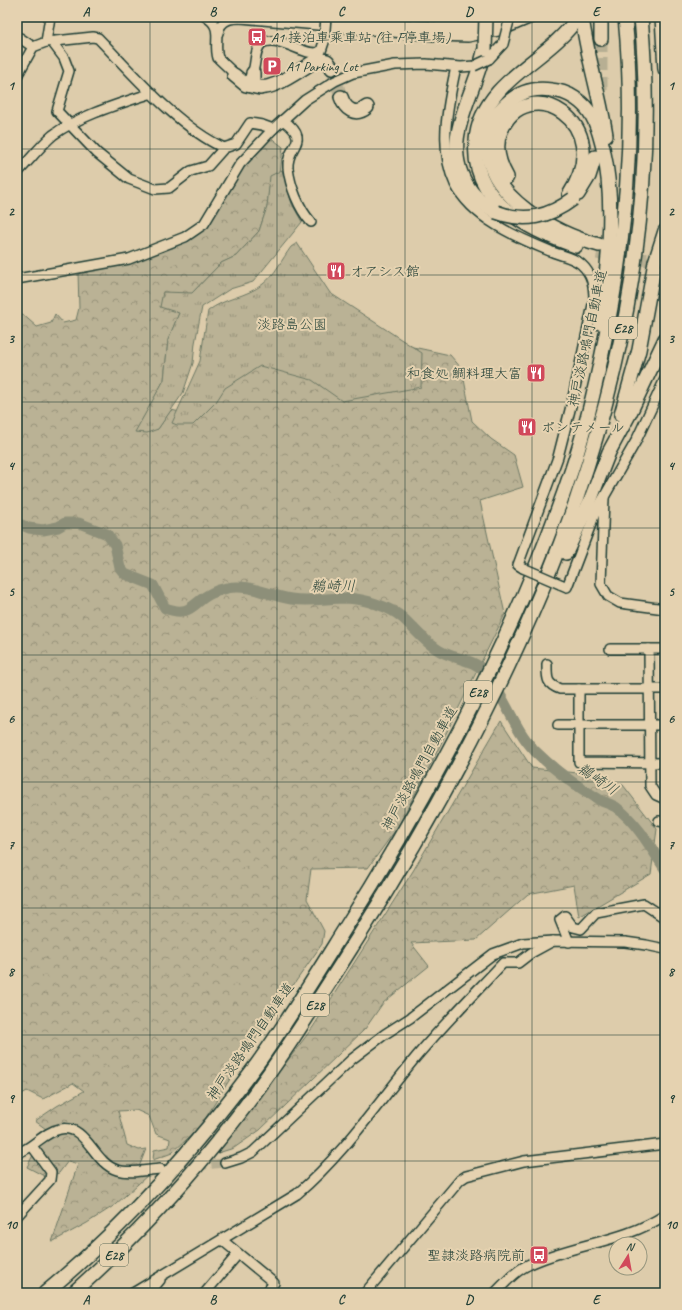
<svg xmlns="http://www.w3.org/2000/svg" width="682" height="1310" font-family="Caveat,'Klee One',sans-serif">
  <style>
    .forest { fill: url(#forest-crowns); stroke: #6c7864 }
    .park { fill: url(#park-tufts); stroke: #6c7864 }
    .lines { fill: none; stroke-linecap: round; stroke-linejoin: round }
    .river { stroke: #8d8f79; stroke-width: 11 }
    .minor-tunnel { stroke: #b7af93; stroke-width: 9; stroke-dasharray: 9 4.5; stroke-linecap: butt }
    .highway-tunnel { stroke: #b7af93; stroke-width: 13; stroke-dasharray: 13 6; stroke-linecap: butt }
    .minor-casing { stroke: #1f3d34; stroke-width: 12 }
    .major-casing { stroke: #1f3d34; stroke-width: 14 }
    .highway-casing { stroke: #1f3d34; stroke-width: 16 }
    .minor { stroke: #e5d2b0; stroke-width: 9 }
    .major { stroke: #e5d2b0; stroke-width: 11 }
    .highway { stroke: #e5d2b0; stroke-width: 13 }
    .minor-bridge-casing { stroke: #1f3d34; stroke-width: 12; stroke-linecap: butt }
    .highway-bridge-casing { stroke: #1f3d34; stroke-width: 16; stroke-linecap: butt }
    .minor-bridge { stroke: #e5d2b0; stroke-width: 9 }
    .highway-bridge { stroke: #e5d2b0; stroke-width: 13 }
    .grid { fill: none; stroke: #1f3d34; stroke-width: 1; stroke-opacity: 0.55 }
    .labels { text-anchor: middle; stroke-width: 4; stroke-linejoin: round; paint-order: stroke }
    .shield { fill: #e5d2b0; stroke: #5a6a59; stroke-width: 1 }
    .shield-label { font-size: 13px; font-weight: bold; fill: #1f3d34 }
    .poi-label { font-size: 14px; fill: #1f3d34; stroke: #e5d2b0; text-anchor: start }
    .park-label { font-size: 14px; fill: #2e493e; stroke: #e5d2b0 }
    .street-label { font-size: 14px; fill: #1f3d34; stroke: #e5d2b0 }
    .water-label { font-size: 15px; font-style: italic; fill: #30493e; stroke: #e5d2b0 }
    .neatline { fill: none; stroke: #1f3d34; stroke-width: 1.5 }
    .grid-label { font-size: 13px; text-anchor: middle; font-weight: bold; fill: #1f3d34 }
  </style>
  <defs>
    <pattern id="forest-crowns" width="20" height="18" patternUnits="userSpaceOnUse"><rect width="20" height="18" fill="#bab295"/><path d="M2 6a3 3 0 1 1 6 0M12 15a3 3 0 1 1 6 0" fill="none" stroke="#97927a"/></pattern>
    <pattern id="park-tufts" width="24" height="20" patternUnits="userSpaceOnUse"><rect width="24" height="20" fill="#bab295"/><path d="M3 7l-1-3M5 7V3M7 7l1-3M15 17l-1-3M17 17v-4M19 17l1-3" fill="none" stroke="#97927a"/></pattern>
  </defs>
  <rect width="100%" height="100%" fill="#ddccab"/>
  <filter id="ink" filterUnits="userSpaceOnUse"><feTurbulence type="fractalNoise" baseFrequency=".025" numOctaves="2"/><feDisplacementMap in="SourceGraphic" scale="8" xChannelSelector="R" yChannelSelector="G"/><feConvolveMatrix kernelMatrix="1 2 1 2 8 2 1 2 1" color-interpolation-filters="sRGB"/></filter>
  <g filter="url(#ink)">
    <g class="forest">
      <path d="M270,137l13,10 -3,27 -10,6 -3,27 -8,24 -23,25 -15,7 -29,30 -13,20 -11,27 -4,40 -28,52 22,-3 13,-19 18,4 72,-89 152,22 37,8 12,14 10,52 19,18 23,16 9,32 -43,14 25,113 -74,150 -34,64 -29,40 -57,1 -4,30 17,32 -2,13 -72,103 -50,80 -28,26 -19,7 1,-10 15,-3 1,-8 -14,-5 -7,-18 -13,-6 -18,1 9,34 12,5 7,-1 -9,23 12,2 -34,31 -28,18 -35,19 26,-78 -10,-3 -9,12 -13,4 -19,-10 19,-38 -11,-8 22,-15 27,-15 -11,-8 -30,16 -16,-8 -10,6v-741l2,-12 -2,-3v-50l3,21 17,15 14,-4 4,-9 8,9 13,-3 3,-12 -1,-36 65,-15 65,-33 33,-54z"/>
      <path d="M501,721l31,47 64,7 27,10 34,44 -6,45 -72,43 -5,-32 -46,9 -52,46 -65,3 18,23 -46,37 -18,26 -105,101 -26,18 -16,5 95,-126 100,-156z"/>
    </g>
    <g class="park">
      <path d="M282,170l10,34 10,18 -49,60 -23,7 -28,18 -7,36 -2,20 -10,30 -25,36 -11,4 -12,-1 29,-52 4,-40 11,-27 -19,-6 3,-15 29,1 29,-30 15,-7 23,-25 8,-24 3,-31z"/>
      <path d="M297,243l33,50 92,60 -1,34 -79,14 -30,-21 -52,-14 -35,22 -9,14 -23,23h-16l-5,-2 28,-62 8,-50c16,-13 39,-14 55,-27 12,-9 19,-25 28,-37z"/>
    </g>
    <g class="lines">
      <path class="river" d="M17,523l12,5 14,2 15,-3 7,-4h14l28,11 8,11 5,23 5,6 28,11 12,23c27,10 27,-6 47,-15 4,-2 10,-4 15,-5 22,-5 42,8 64,11 19,3 37,-1 56,-1 17,1 42,8 56,20 12,11 22,25 37,33 14,8 34,8 45,21 20,24 28,56 50,79 18,18 43,36 65,49 5,3 12,4 17,8 21,16 34,40 48,61"/>
      <path class="minor-tunnel" d="M171,1168l54,-5"/>
      <g class="highway-tunnel">
        <path d="M601,39v57"/>
        <path d="M332,68l9,29"/>
        <path d="M597,253l32,6 36,1"/>
      </g>
      <g class="minor-casing">
        <g id="minor">
          <path d="M206,17c18,10 7,25 12,41l20,19"/>
          <path d="M218,33c3,-16 16,-15 29,-15"/>
          <path d="M17,39l3,-1 13,9"/>
          <path d="M46,42l4,-25"/>
          <path d="M52,42l12,16 5,13 -12,40 40,42 32,26 26,10 14,-1 22,-17 17,-5 16,-18 12,-4 14,-21 12,2 11,4"/>
          <path d="M489,59l14,-15"/>
          <path d="M456,67c-8,37 -18,81 -1,117 17,34 61,53 95,67 9,4 23,6 31,13 11,10 13,21 13,36l-23,106 -13,51 -40,108 5,3"/>
          <path d="M17,76l16,-29 13,-5 47,-5 5,1c36,37 79,88 126,110"/>
          <path d="M250,77c8,-10 2,-25 12,-34 20,-9 46,17 59,8l3,-9"/>
          <path d="M283,120c30,22 3,25 5,48 2,18 11,41 23,54"/>
          <path d="M17,173c12,-12 23,-27 36,-38 25,-19 69,-32 99,-42"/>
          <path d="M17,279l112,-20 56,-22 19,-13 36,-60 33,-35 32,-29 30,-19 18,-8 42,-8 31,-1 35,3 13,-1"/>
          <path d="M604,498l-3,86 7,12 12,7 45,6"/>
          <path d="M560,584l7,3 29,-76 40,-70 29,-62"/>
          <path d="M610,649h55"/>
          <path d="M649,649l1,137 6,9 9,4"/>
          <path d="M547,664c0,14 -1,20 13,25h105"/>
          <path d="M579,689v73l86,1"/>
          <path d="M558,725h107"/>
          <path d="M659,821l6,1"/>
          <path d="M569,942l-9,-22 5,-4 8,11 8,2 15,-16 48,-9 21,14"/>
          <path d="M17,1153c16,-4 26,-21 43,-24 27,-5 33,34 57,41 12,4 29,0 43,-1"/>
          <path d="M225,1163l16,-5 12,-6 99,-93 33,-25 25,-16 83,-64 30,-11 30,-2 72,1 21,3 19,4"/>
          <path d="M17,1216l33,-36 1,-8 -19,-26"/>
          <path d="M222,1240l52,43 -8,10"/>
          <path d="M133,1293l164,-99c46,-39 81,-91 119,-137 28,-33 58,-63 87,-94h15l13,-10 22,-12"/>
          <path d="M149,1293l11,-13"/>
          <path d="M205,1293l33,-39"/>
          <path d="M365,1293l95,-113 6,-4 58,-15 141,-17"/>
          <path d="M495,1293c10,-10 21,-23 35,-29 43,-20 95,-22 135,-49"/>
        </g>
      </g>
      <g class="major-casing">
        <g id="major">
          <path d="M241,17l195,18 32,1 35,-7 28,-12"/>
          <path d="M339,17c50,5 125,20 171,0"/>
        </g>
      </g>
      <g class="highway-casing">
        <g id="highway">
          <path d="M582,17c5,40 18,78 24,118"/>
          <path d="M601,17v22"/>
          <path d="M662,17l3,52"/>
          <path d="M484,51c-9,44 -45,90 -17,134 7,12 17,20 29,27"/>
          <path d="M253,73v10c13,16 52,-18 66,-24l8,2 5,7"/>
          <path d="M234,75l12,10 14,3"/>
          <path d="M341,97c4,12 14,20 26,10"/>
          <path d="M507,177c-8,-14 -13,-30 -6,-46 25,-61 117,-9 68,64"/>
          <path d="M578,194l11,-18 6,-19"/>
          <path d="M599,245c-44,-12 -110,-47 -112,-98 0,-14 5,-29 15,-39 13,-14 30,-21 49,-18 17,1 33,12 41,26 6,10 8,21 11,32 13,57 5,117 -3,175"/>
          <path d="M576,246c-48,-16 -106,-46 -100,-105 1,-19 10,-35 22,-49 25,-28 59,-44 80,-75"/>
          <path d="M621,415l18,-65 16,-88 10,-31"/>
          <path d="M566,553l24,-52 19,-49 20,-37 36,-76"/>
          <path d="M45,1293c79,-66 151,-146 212,-229 31,-43 59,-89 87,-134 91,-144 174,-300 228,-461 13,-39 23,-80 31,-120 23,-109 33,-221 22,-332"/>
          <path d="M73,1293c50,-45 98,-94 140,-146 54,-65 99,-137 144,-208 175,-277 315,-587 284,-922"/>
        </g>
      </g>
      <use href="#minor" class="minor"/>
      <use href="#major" class="major"/>
      <use href="#highway" class="highway"/>
      <g class="minor-bridge-casing">
        <g id="minor-bridge">
          <path d="M324,42l2,-25"/>
          <path d="M503,44l7,-27"/>
          <path d="M474,66l15,-7"/>
          <path d="M523,568l37,16"/>
        </g>
      </g>
      <g class="highway-bridge-casing">
        <g id="highway-bridge">
          <path d="M485,49l1,-32"/>
          <path d="M496,212c29,11 53,5 77,-13"/>
        </g>
      </g>
      <use href="#minor-bridge" class="minor-bridge"/>
      <use href="#highway-bridge" class="highway-bridge"/>
    </g>
  </g>
  <path class="grid" d="M150,17v1276M277,17v1276M405,17v1276M532,17v1276M17,149h648M17,275h648M17,402h648M17,528h648M17,655h648M17,782h648M17,908h648M17,1035h648M17,1161h648"/>
  <defs>
    <g id="bus-square" transform="scale(1)"><rect x="-9" y="-9" width="18" height="18" rx="4" fill="#d1495b" stroke="#e5d2b0"/><path d="M-5-6H5V4H4V6H2V4H-2V6H-4V4H-5ZM-3.5-4V0h7V-4ZM-3.5 1.2v1.5H-2V1.2ZM2 1.2v1.5H3.5V1.2Z" fill="#fff"/></g>
    <g id="parking-square" transform="scale(1)"><rect x="-9" y="-9" width="18" height="18" rx="4" fill="#d1495b" stroke="#e5d2b0"/><path d="M-3.5-5.5H1a3.5 3.5 0 0 1 0 7H-1V5.5H-3.5ZM-1-3.4V-.6H.8a1.4 1.4 0 0 0 0-2.8Z" fill="#fff"/></g>
    <g id="restaurant-square" transform="scale(1)"><rect x="-9" y="-9" width="18" height="18" rx="4" fill="#d1495b" stroke="#e5d2b0"/><path d="M-5-6h1v4h1v-4h1v4h1v-4h1v5L-1.5 .5V6h-2V.5L-5-1ZM5-6V6H3V1.5H1.5Q1.5-4 5-6Z" fill="#fff"/></g>
  </defs>
  <g fill-rule="evenodd">
    <use href="#bus-square" x="257" y="37"/>
    <use href="#parking-square" x="272" y="66"/>
    <use href="#restaurant-square" x="336" y="271"/>
    <use href="#restaurant-square" x="536" y="373"/>
    <use href="#restaurant-square" x="527" y="427"/>
    <use href="#bus-square" x="539" y="1255"/>
  </g>
  <g class="labels">
    <g class="shield">
      <rect x="609" y="317" width="28" height="22" rx="3"/>
      <rect x="464" y="681" width="28" height="22" rx="3"/>
      <rect x="301" y="994" width="28" height="22" rx="3"/>
      <rect x="100" y="1244" width="28" height="22" rx="3"/>
    </g>
    <g class="shield-label">
      <text x="623" y="333">E28</text>
      <text x="478" y="697">E28</text>
      <text x="315" y="1010">E28</text>
      <text x="114" y="1260">E28</text>
    </g>
    <g class="poi-label">
      <text x="271" y="42">A1 接泊車乘車站 (往 F停車場)</text>
      <text x="286" y="71">A1 Parking Lot</text>
      <text x="350" y="276">オアシス館</text>
      <text x="522" y="378" text-anchor="end">和食処 鯛料理大富</text>
      <text x="541" y="432">ポンテメール</text>
      <text x="525" y="1260" text-anchor="end">聖隷淡路病院前</text>
    </g>
    <g class="park-label">
      <text x="292" y="329">淡路島公園</text>
    </g>
    <g class="street-label">
      <text transform="translate(587 338) rotate(-78)" y="5">神戸淡路鳴門自動車道</text>
      <text transform="translate(419 768) rotate(-61)" y="5">神戸淡路鳴門自動車道</text>
      <text transform="translate(250 1041) rotate(-55)" y="5">神戸淡路鳴門自動車道</text>
    </g>
    <g class="water-label">
      <text x="333" y="591">鵜崎川</text>
      <text transform="translate(598 779) rotate(34)" y="5">鵜崎川</text>
    </g>
  </g>
  <rect width="682" height="1310" fill="none" stroke="#e5d2b0" stroke-width="44"/>
  <g transform="translate(628 1256) rotate(11)"><circle r="19" fill="#e5d2b0" stroke="#96967e"/>
  <path d="M0-3L7 15L0 10L-7 15Z" fill="#d1495b"/>
  <text y="-6" font-size="11" font-weight="bold" text-anchor="middle" fill="#1f3d34">N</text>
  </g>
  <rect x="22" y="22" width="638" height="1266" class="neatline"/>
  <g class="grid-label">
    <text x="86" y="16">A</text>
    <text x="213" y="16">B</text>
    <text x="341" y="16">C</text>
    <text x="469" y="16">D</text>
    <text x="596" y="16">E</text>
    <text x="11" y="90">1</text>
    <text x="671" y="90">1</text>
    <text x="11" y="216">2</text>
    <text x="671" y="216">2</text>
    <text x="11" y="343">3</text>
    <text x="671" y="343">3</text>
    <text x="11" y="470">4</text>
    <text x="671" y="470">4</text>
    <text x="11" y="596">5</text>
    <text x="671" y="596">5</text>
    <text x="11" y="723">6</text>
    <text x="671" y="723">6</text>
    <text x="11" y="849">7</text>
    <text x="671" y="849">7</text>
    <text x="11" y="976">8</text>
    <text x="671" y="976">8</text>
    <text x="11" y="1103">9</text>
    <text x="671" y="1103">9</text>
    <text x="11" y="1229">10</text>
    <text x="671" y="1229">10</text>
    <text x="86" y="1304">A</text>
    <text x="213" y="1304">B</text>
    <text x="341" y="1304">C</text>
    <text x="469" y="1304">D</text>
    <text x="596" y="1304">E</text>
  </g>
</svg>
